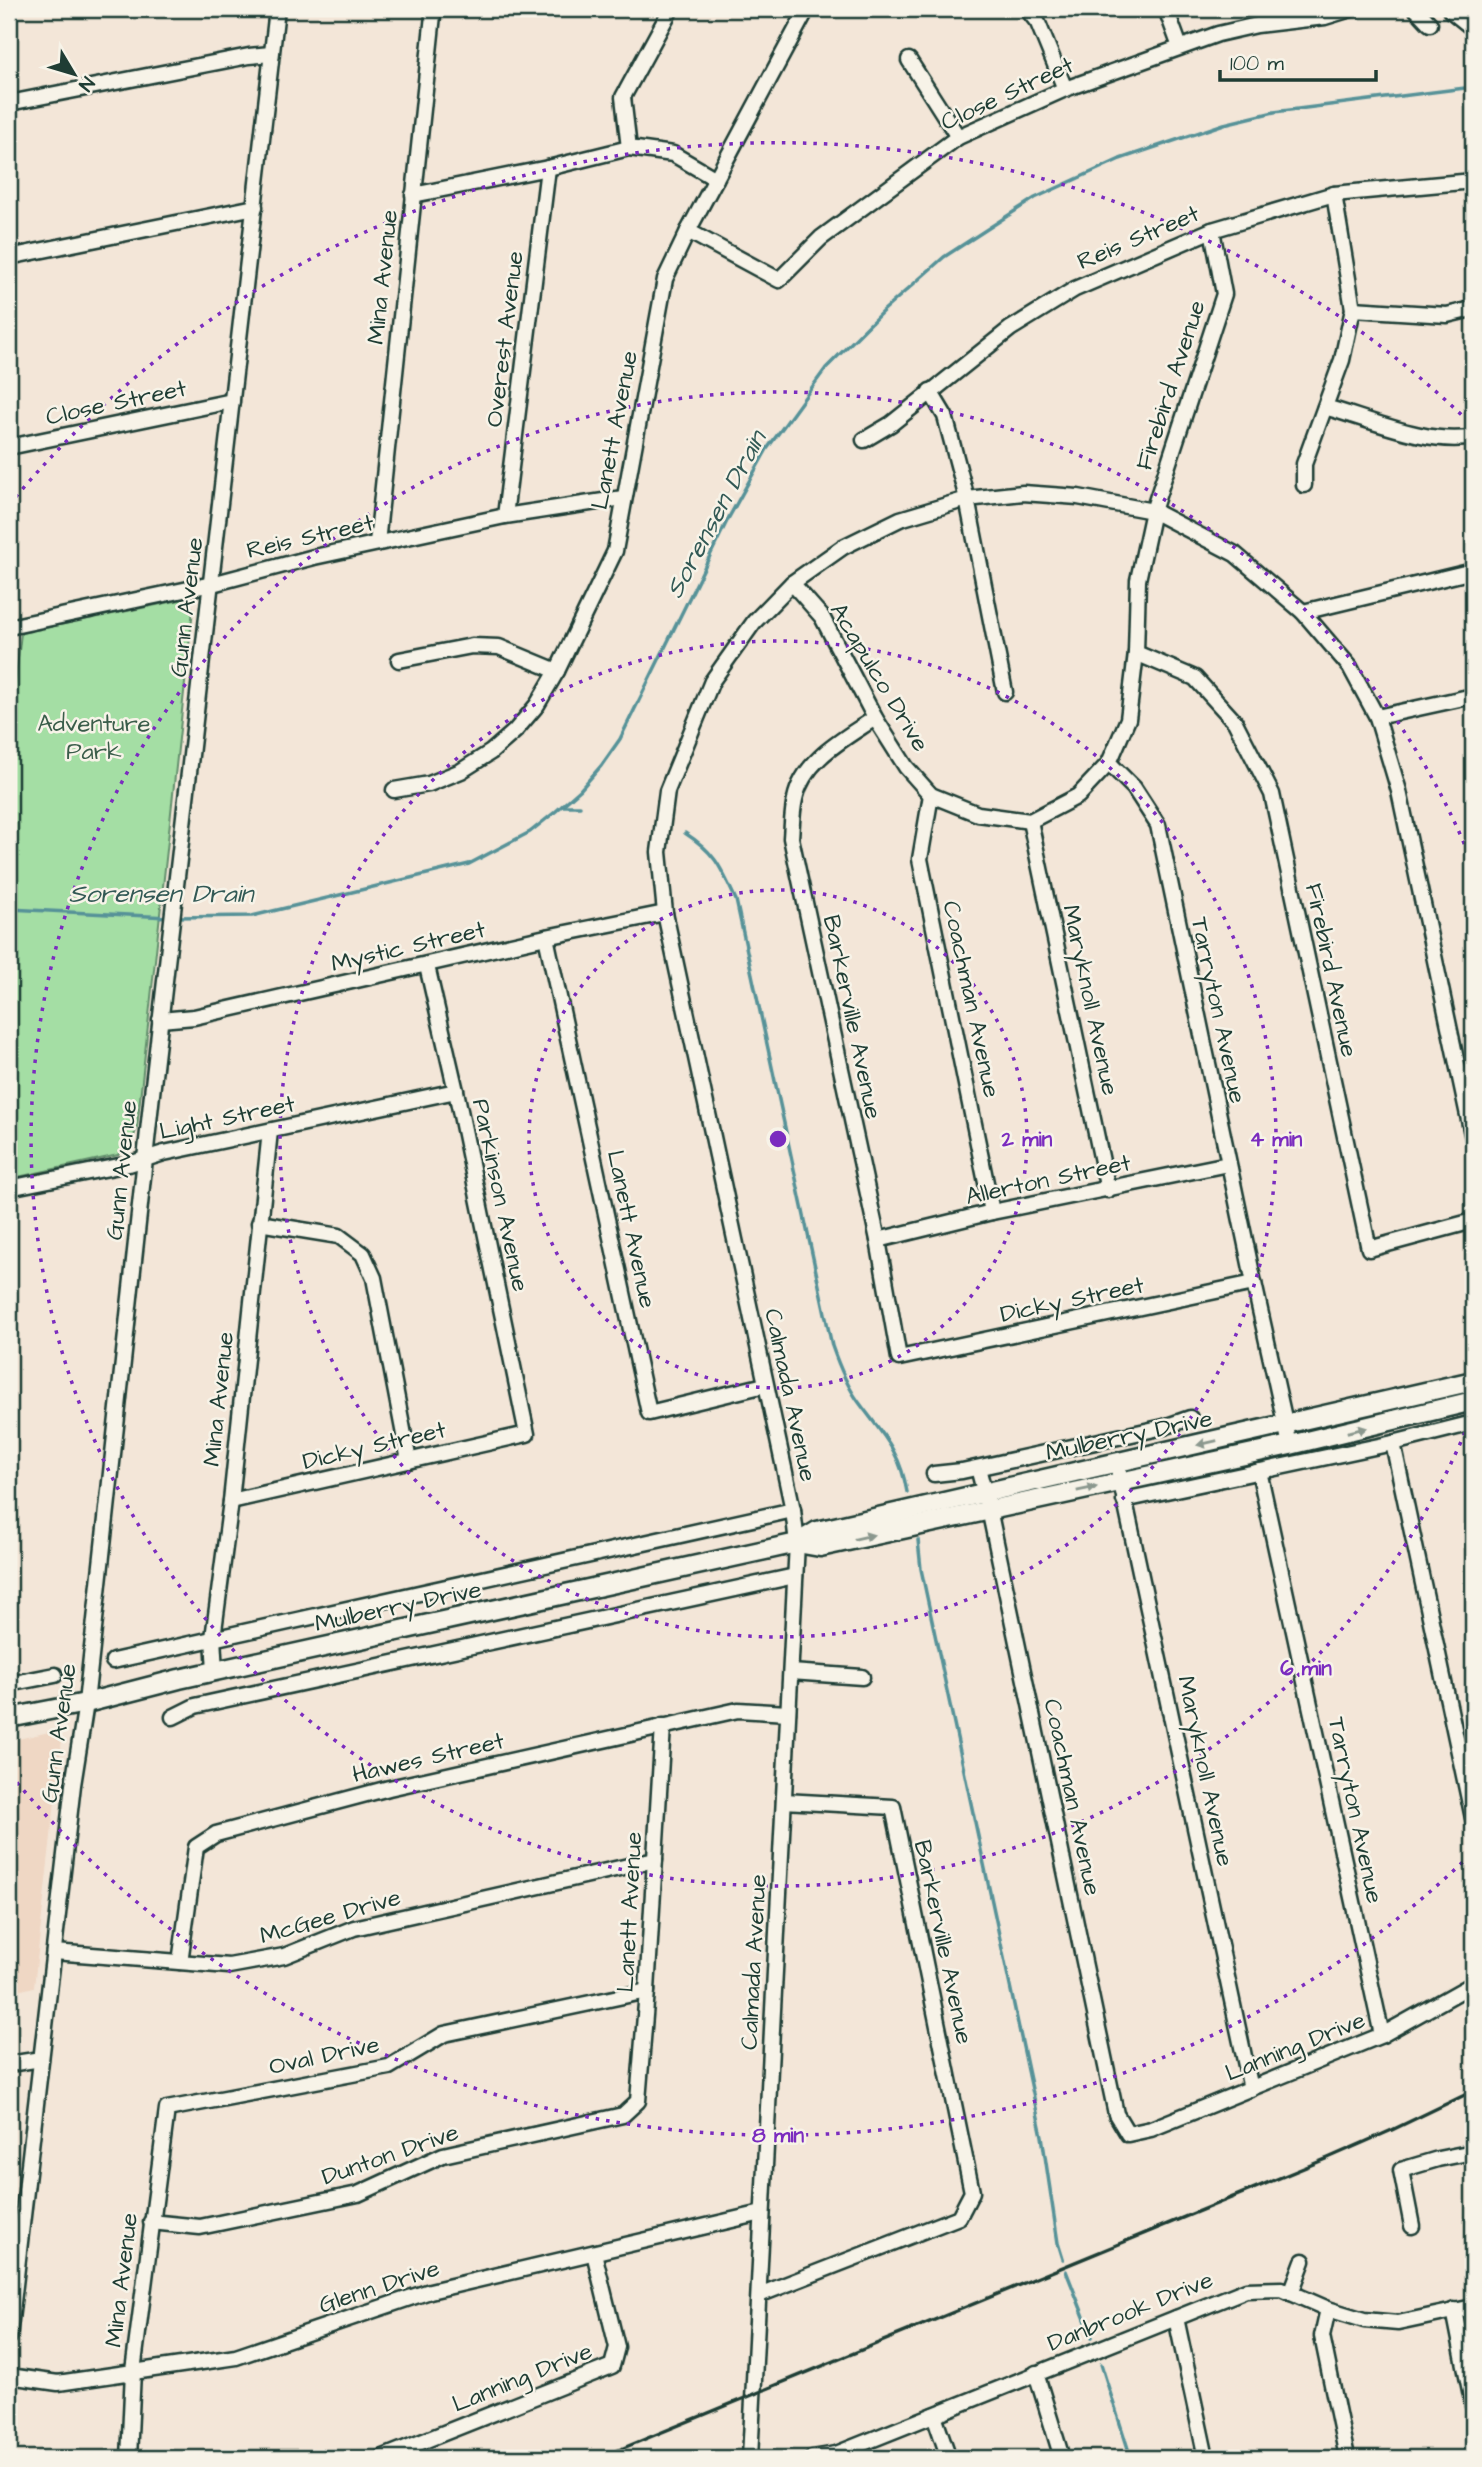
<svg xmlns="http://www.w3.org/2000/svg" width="1482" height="2467" font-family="'Architects Daughter',sans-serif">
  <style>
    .built { fill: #efd7c4 }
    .green { fill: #a4dea4; stroke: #628e6c; stroke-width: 2 }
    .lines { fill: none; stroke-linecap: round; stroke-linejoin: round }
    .stream { stroke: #579298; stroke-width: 3.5 }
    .minor-casing { stroke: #1f3d34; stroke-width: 19 }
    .major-casing { stroke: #1f3d34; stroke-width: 23 }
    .minor { stroke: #f7f3e8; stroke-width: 14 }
    .major { stroke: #f7f3e8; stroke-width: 18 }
    .rail { stroke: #1f3d34; stroke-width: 3.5 }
    .oneway { fill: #8b988e }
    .ring { fill: none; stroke: #7b2cbf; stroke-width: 3.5; stroke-dasharray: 3.5 7 }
    .labels { text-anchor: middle; stroke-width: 5; stroke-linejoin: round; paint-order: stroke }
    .street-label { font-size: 24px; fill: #1f3d34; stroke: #f7f3e8 }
    .park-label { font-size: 24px; fill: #3a5d4a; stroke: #f7f3e8 }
    .water-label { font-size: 26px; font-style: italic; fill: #325955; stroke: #f7f3e8 }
    .centre { fill: #7b2cbf; stroke: #f7f3e8; stroke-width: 3.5 }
    .ring-label { font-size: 21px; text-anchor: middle; font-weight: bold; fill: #7b2cbf; stroke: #f7f3e8; stroke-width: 5; stroke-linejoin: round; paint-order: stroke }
  </style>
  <rect width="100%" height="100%" fill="#f3e6d8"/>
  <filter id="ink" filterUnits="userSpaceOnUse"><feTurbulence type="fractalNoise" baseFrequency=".0143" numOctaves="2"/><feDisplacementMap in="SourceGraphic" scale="14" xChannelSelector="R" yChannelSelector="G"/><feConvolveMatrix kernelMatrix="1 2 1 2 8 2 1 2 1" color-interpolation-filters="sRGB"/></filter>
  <g filter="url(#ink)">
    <path class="built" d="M54,1731l5,2 3,6 -28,248 -25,6v-252z"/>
    <path class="green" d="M185,599l8,10 -56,518 -4,12 -15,16 -109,24v-442l12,-104z"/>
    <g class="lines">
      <g class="stream">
        <path d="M562,806h18"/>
        <path d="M685,833c31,20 36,35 51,67l96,446c7,20 14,38 26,55 24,33 42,49 49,91"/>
        <path d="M9,909l159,8"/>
        <path d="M176,917l76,-1 217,-52 61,-32 25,-20 25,-22 21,-24 19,-27 108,-220 39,-70 59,-81 57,-57 61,-54 91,-59 85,-39 104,-35 50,-12 199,-25"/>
        <path d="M918,1540l3,29 121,567 16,107 5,16"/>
        <path d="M1066,2271l26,66"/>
        <path d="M1101,2364l30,94"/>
      </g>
      <g class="minor-casing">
        <g id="minor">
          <path d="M1027,9l11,14 27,66"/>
          <path d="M1166,9l14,38"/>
          <path d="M1416,9l14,15"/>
          <path d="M909,60l49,77"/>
          <path d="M9,103l240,-47 22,-2"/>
          <path d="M629,148l-6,-51 48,-88"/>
          <path d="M413,195l135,-27 81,-20 44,6 43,25"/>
          <path d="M688,231l91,49 42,-42 137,-101 107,-48 153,-55 39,-9 68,-8 26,-8"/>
          <path d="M9,257l246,-50"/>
          <path d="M1353,309l94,6 25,-6"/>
          <path d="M930,391l15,25 22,83 38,193"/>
          <path d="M1325,407c43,12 105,39 148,30"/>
          <path d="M864,440l27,-16 119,-95 65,-40 137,-59 122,-36 139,-13"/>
          <path d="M9,447l223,-46"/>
          <path d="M1304,485v-21l38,-104 11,-51 -19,-115"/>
          <path d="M505,516l43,-348"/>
          <path d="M377,543l56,-528"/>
          <path d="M792,583l30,34 53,101 31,49 25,28 47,19 52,7 48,-25 31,-33 19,-44 8,-66 2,-73 15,-69 71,-217 -12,-64"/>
          <path d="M1303,612l170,-41"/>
          <path d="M9,627l203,-43 102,-27 191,-41 118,-18"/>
          <path d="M1136,653l59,25 40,44 37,72 97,455 104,-28"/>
          <path d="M399,660l73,-14 27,1 58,24"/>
          <path d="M1377,717l96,-21"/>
          <path d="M875,718c-31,21 -72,42 -80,81 -3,13 -3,26 -4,39l87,402 21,118 355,-75"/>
          <path d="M1109,763l25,25 24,37 96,458 36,162"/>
          <path d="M394,790l35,-6 32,-13 30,-19 24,-21 22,-26 20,-34 58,-120 50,-272 23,-48 119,-222"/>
          <path d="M931,795l-11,64 72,353"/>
          <path d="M1030,821l78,369"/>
          <path d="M546,937l103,476 116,-28"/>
          <path d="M160,1020l34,-3 352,-80 119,-24"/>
          <path d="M9,1188l120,-24 35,-11 292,-62"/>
          <path d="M259,1223l80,13 24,18 11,24 35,183"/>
          <path d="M878,1240l114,-28 236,-48"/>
          <path d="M1393,1443l80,375"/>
          <path d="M1117,1464l134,625"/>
          <path d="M978,1468l11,41 127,605 12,20 23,-5 231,-94 91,-51"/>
          <path d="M1259,1471l123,564"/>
          <path d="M934,1474l28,-3 202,-44 26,-9"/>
          <path d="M1124,1500l269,-57 80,-20"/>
          <path d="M231,1501l296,-67 -71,-343 -29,-125"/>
          <path d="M113,1661l680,-151"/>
          <path d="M215,1671l-2,-33 18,-137 39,-370"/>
          <path d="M791,1672l71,5"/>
          <path d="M9,1684l46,-9"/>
          <path d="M173,1717l22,-11 600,-130"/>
          <path d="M54,1952l175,14 55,-10 70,-28 301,-68"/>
          <path d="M180,1962l16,-115 20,-13 173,-46 349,-78 50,3"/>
          <path d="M9,2064l32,-5"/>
          <path d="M151,2222l49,5 158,-33 85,-39 180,-40 15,-14 9,-110 16,-265"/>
          <path d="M1412,2226l-11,-56 37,-11 35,-7"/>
          <path d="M1291,2293l12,-32"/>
          <path d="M759,2295l200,-78 13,-25 -79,-385 -109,-6"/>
          <path d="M1328,2309l-6,27 25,121"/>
          <path d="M1454,2310l19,96"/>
          <path d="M1176,2318l30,140"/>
          <path d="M9,2337l64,-552 13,-82 67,-618 124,-1076"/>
          <path d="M1036,2373l26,85"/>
          <path d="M9,2376l49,7 178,-26 194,-66 332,-78"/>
          <path d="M934,2415l15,43"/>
          <path d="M129,2458l4,-87 34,-262 222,-42 55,-33 203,-43"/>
          <path d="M381,2458l231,-92 5,-19 -23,-94"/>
          <path d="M750,2458l47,-915 -4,-33 -128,-597 -6,-61 8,-61 45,-110 42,-59 38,-39 51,-36 57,-28 67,-20 56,-6 55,4 75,14 82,43 68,58 47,55 27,50 22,74 74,348"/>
          <path d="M812,2458l24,-4 410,-164 36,-1 46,20 36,11 34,3 75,-16"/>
        </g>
      </g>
      <g class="major-casing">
        <g id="major">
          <path d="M1452,9l21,17"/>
          <path d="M797,1543l23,4 470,-102 183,-44"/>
          <path d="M9,1718l77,-15 93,-24 618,-136 20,-12 656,-150"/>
        </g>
      </g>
      <use href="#minor" class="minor"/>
      <use href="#major" class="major"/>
      <path class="rail" d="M599,2458l729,-300 64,-28 81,-39"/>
    </g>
    <defs><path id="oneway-solid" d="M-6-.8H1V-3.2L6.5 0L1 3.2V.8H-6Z" transform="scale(1.75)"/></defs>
    <g class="oneway">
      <use href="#oneway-solid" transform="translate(1357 1430) rotate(-13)"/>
      <use href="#oneway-solid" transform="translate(1207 1443) rotate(167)"/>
      <use href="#oneway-solid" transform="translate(1087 1489) rotate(-11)"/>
      <use href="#oneway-solid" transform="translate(864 1537) rotate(-13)"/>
    </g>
  </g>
  <g class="ring">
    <circle cx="778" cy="1139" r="249"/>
    <circle cx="778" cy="1139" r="498"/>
    <path d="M1473 1413A747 747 0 1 1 1473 865"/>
    <path d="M1470 1855A996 996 0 0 1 9 1773M9 505A996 996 0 0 1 1470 423"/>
  </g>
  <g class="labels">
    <g class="street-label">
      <text transform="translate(1007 93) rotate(-25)" y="8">Close Street</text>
      <text transform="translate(1138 237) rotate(-23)" y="8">Reis Street</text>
      <text transform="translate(382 277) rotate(-84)" y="8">Mina Avenue</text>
      <text transform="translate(504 339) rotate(-83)" y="8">Overest Avenue</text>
      <text transform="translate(1170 385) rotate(-72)" y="8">Firebird Avenue</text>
      <text transform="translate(116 402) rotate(-12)" y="8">Close Street</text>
      <text transform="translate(614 430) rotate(-79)" y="8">Lanett Avenue</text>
      <text transform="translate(310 536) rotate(-13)" y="8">Reis Street</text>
      <text transform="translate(186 607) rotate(-83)" y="8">Gunn Avenue</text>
      <text transform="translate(880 677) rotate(59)" y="8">Acapulco Drive</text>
      <text transform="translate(408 946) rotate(-13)" y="8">Mystic Street</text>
      <text transform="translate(1332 970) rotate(78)" y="8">Firebird Avenue</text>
      <text transform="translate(972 999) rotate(78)" y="8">Coachman Avenue</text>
      <text transform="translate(1091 1000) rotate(78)" y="8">Maryknoll Avenue</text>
      <text transform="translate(1219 1010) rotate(78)" y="8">Tarryton Avenue</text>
      <text transform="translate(853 1017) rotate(78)" y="8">Barkerville Avenue</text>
      <text transform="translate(227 1117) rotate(-12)" y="8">Light Street</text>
      <text transform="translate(121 1170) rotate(-84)" y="8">Gunn Avenue</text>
      <text transform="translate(1048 1179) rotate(-12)" y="8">Allerton Street</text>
      <text transform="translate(501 1195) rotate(78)" y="8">Parkinson Avenue</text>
      <text transform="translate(632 1229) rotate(78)" y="8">Lanett Avenue</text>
      <text transform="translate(1072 1299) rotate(-12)" y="8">Dicky Street</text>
      <text transform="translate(791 1395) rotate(78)" y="8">Calmada Avenue</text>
      <text transform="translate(218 1399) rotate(-84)" y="8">Mina Avenue</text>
      <text transform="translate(1129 1435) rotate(-12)" y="8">Mulberry Drive</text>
      <text transform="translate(374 1445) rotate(-13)" y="8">Dicky Street</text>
      <text transform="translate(398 1606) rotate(-12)" y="8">Mulberry Drive</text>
      <text transform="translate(58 1733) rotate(-82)" y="8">Gunn Avenue</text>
      <text transform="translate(428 1757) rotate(-13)" y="8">Hawes Street</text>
      <text transform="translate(1206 1771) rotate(78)" y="8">Maryknoll Avenue</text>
      <text transform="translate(1073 1797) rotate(78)" y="8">Coachman Avenue</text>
      <text transform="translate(1356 1810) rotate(78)" y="8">Tarryton Avenue</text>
      <text transform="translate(629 1912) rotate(-87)" y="8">Lanett Avenue</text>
      <text transform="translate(330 1916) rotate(-16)" y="8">McGee Drive</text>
      <text transform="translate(944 1942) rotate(78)" y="8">Barkerville Avenue</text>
      <text transform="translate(753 1962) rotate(-87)" y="8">Calmada Avenue</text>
      <text transform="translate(1295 2046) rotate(-22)" y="8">Lanning Drive</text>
      <text transform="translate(324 2055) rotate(-12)" y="8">Oval Drive</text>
      <text transform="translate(390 2154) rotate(-19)" y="8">Dunton Drive</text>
      <text transform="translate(121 2280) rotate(-83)" y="8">Mina Avenue</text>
      <text transform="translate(379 2286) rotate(-18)" y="8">Glenn Drive</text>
      <text transform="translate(1130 2311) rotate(-22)" y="8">Danbrook Drive</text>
      <text transform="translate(522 2377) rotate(-22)" y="8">Lanning Drive</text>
    </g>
    <g class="park-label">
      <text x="94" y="731">Adventure<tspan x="94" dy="28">Park</tspan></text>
    </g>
    <g class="water-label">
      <text transform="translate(715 514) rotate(-62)" y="9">Sorensen Drain</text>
      <text x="161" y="902">Sorensen Drain</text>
    </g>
  </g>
  <circle cx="778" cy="1139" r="10" class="centre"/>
  <g class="ring-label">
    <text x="1027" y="1146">2 min</text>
    <text x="1276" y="1146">4 min</text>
    <text x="1306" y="1675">6 min</text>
    <text x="778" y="2142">8 min</text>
  </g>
  <rect width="1482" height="2467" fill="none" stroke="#f7f3e8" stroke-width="35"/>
  <rect x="18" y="18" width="1447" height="2432" fill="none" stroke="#1f3d34" stroke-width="2.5" filter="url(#ink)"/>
  <g transform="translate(74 74) rotate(128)" stroke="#f7f3e8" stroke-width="5" paint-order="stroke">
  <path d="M0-5L12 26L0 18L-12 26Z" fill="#1f3d34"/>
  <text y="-10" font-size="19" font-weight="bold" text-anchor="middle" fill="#1f3d34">N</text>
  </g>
  <path d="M1220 70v10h156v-10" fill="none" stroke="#1f3d34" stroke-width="3.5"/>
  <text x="1230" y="70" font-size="21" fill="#1f3d34" stroke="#f7f3e8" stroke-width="5" paint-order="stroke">100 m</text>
</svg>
